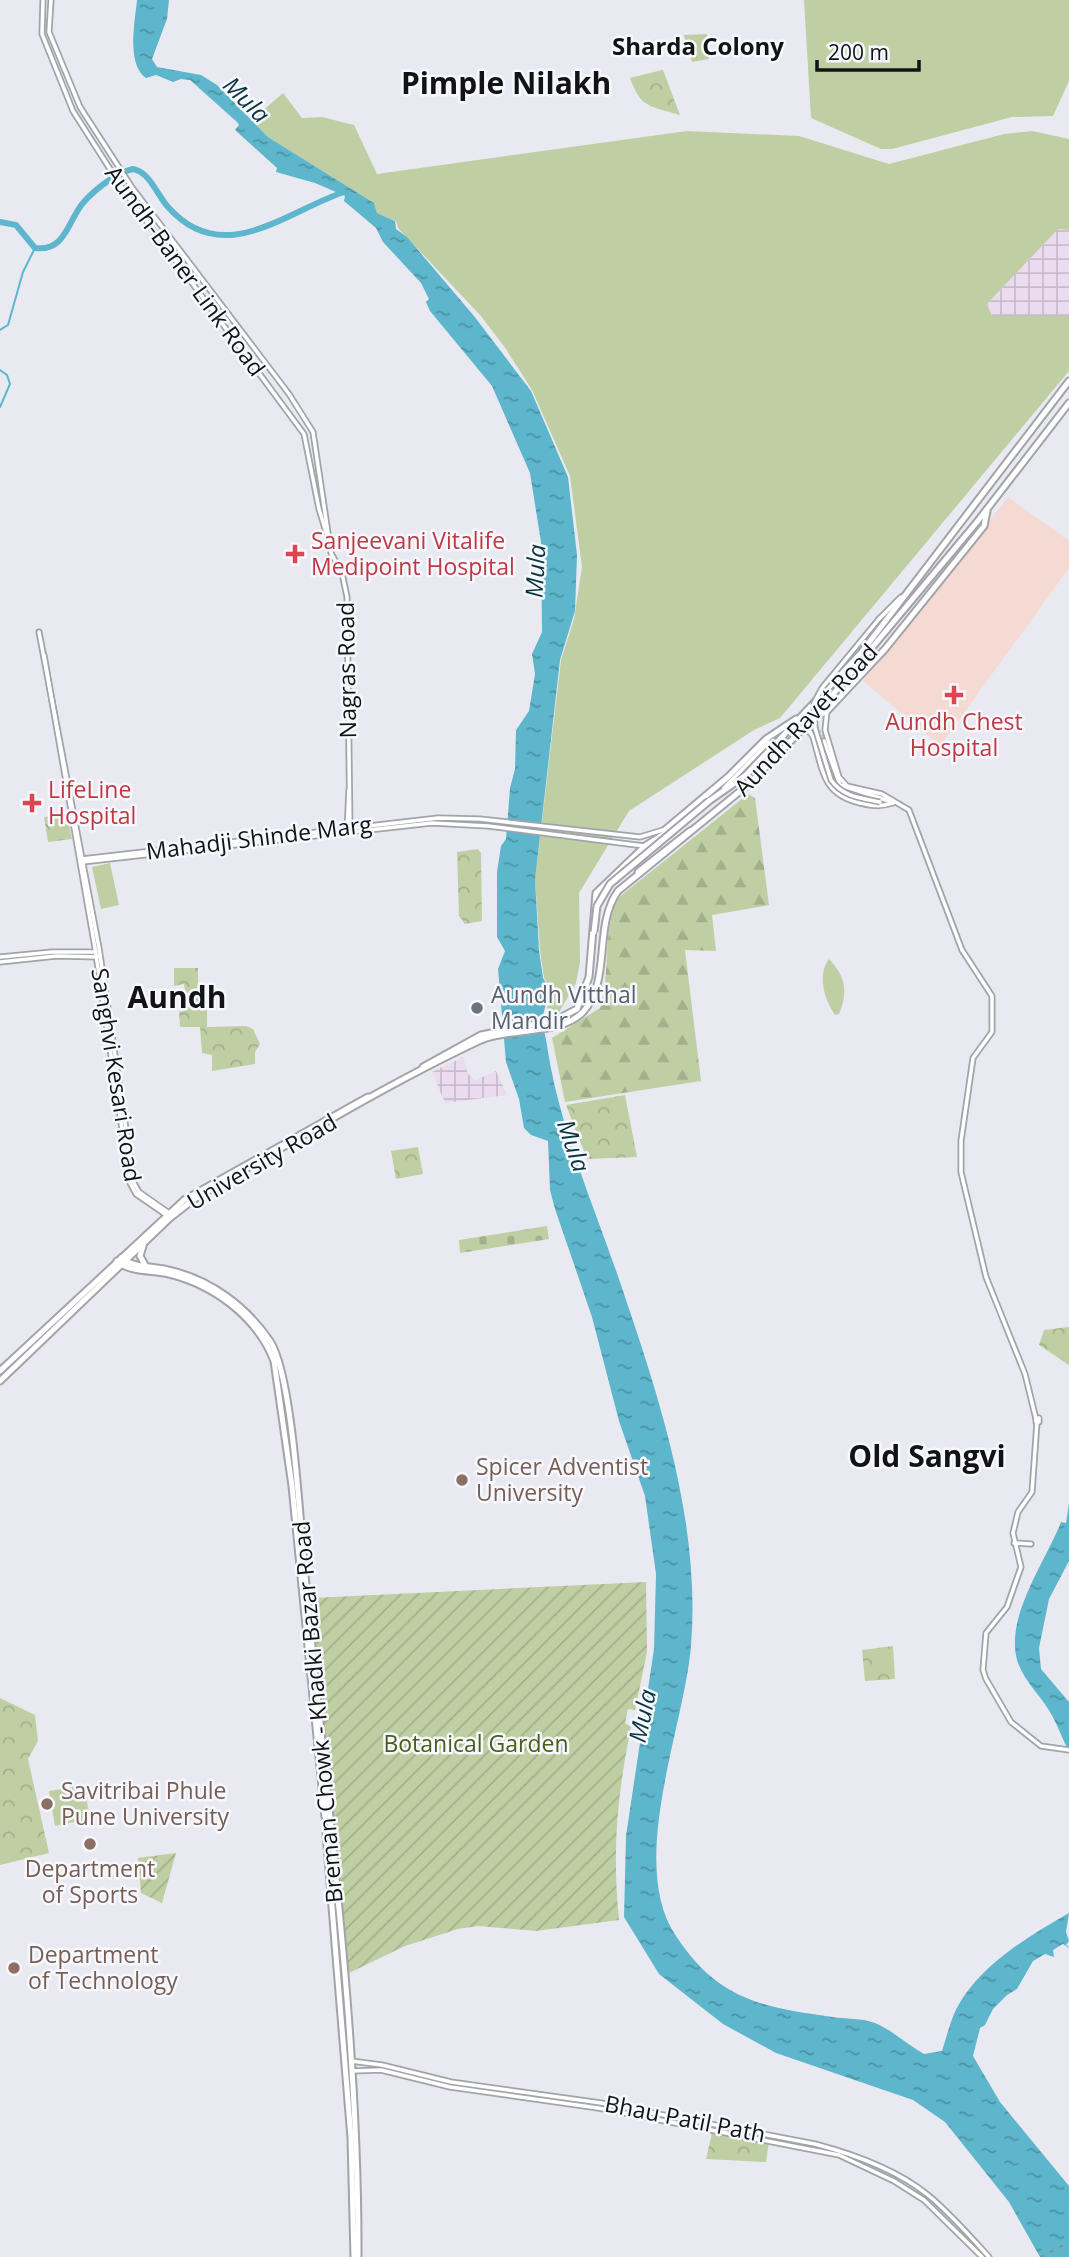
<svg xmlns="http://www.w3.org/2000/svg" width="1069" height="2257" font-family="'Open Sans',sans-serif">
  <style>
    .industrial { fill: url(#industrial-grid) }
    .medical { fill: #f4dad3 }
    .grass { fill: #c0cea3 }
    .forest { fill: url(#forest-firs) }
    .cemetery { fill: url(#cemetery-stones) }
    .park { fill: url(#park-crowns) }
    .garden { fill: url(#garden-furrows) }
    .water { fill: url(#water-ripples) }
    .lines { fill: none; stroke-linecap: round; stroke-linejoin: round }
    .stream { stroke: #5db6cc; stroke-width: 2 }
    .river { stroke: #5db6cc; stroke-width: 6 }
    .secondary-tunnel { stroke: #c9cad0; stroke-width: 3.5; stroke-dasharray: 3.5 2; stroke-linecap: butt }
    .secondary-casing { stroke: #a2a4a9; stroke-width: 7 }
    .primary-casing { stroke: #a2a4a9; stroke-width: 9 }
    .secondary { stroke: #fff; stroke-width: 3.5 }
    .primary { stroke: #fff; stroke-width: 5 }
    .rail { stroke: #88898d; stroke-width: 2; stroke-dasharray: 3.5 7; stroke-linecap: butt }
    .secondary-bridge-casing { stroke: #a2a4a9; stroke-width: 7; stroke-linecap: butt }
    .primary-bridge-casing { stroke: #a2a4a9; stroke-width: 9; stroke-linecap: butt }
    .secondary-bridge { stroke: #fff; stroke-width: 3.5 }
    .primary-bridge { stroke: #fff; stroke-width: 5 }
    .health-dot { fill: #e0444e; stroke: #f6f8fe; stroke-width: 2.5 }
    .worship-dot { fill: #6b7280; stroke: #f6f8fe; stroke-width: 2.5 }
    .education-dot { fill: #8d6e63; stroke: #f6f8fe; stroke-width: 2.5 }
    .labels { text-anchor: middle; stroke-width: 5; stroke-linejoin: round; paint-order: stroke }
    .street-label { font-size: 23px; fill: #131315; stroke: #f6f8fe }
    .health-label { font-size: 23px; fill: #be3a42; stroke: #f6f8fe; text-anchor: start }
    .worship-label { font-size: 23px; fill: #5b616d; stroke: #f6f8fe; text-anchor: start }
    .education-label { font-size: 23px; fill: #785e54; stroke: #f6f8fe; text-anchor: start }
    .park-label { font-size: 23px; fill: #4b5d16; stroke: #f6f8fe }
    .neighbourhood-label { font-size: 24px; font-weight: bold; fill: #131315; stroke: #f6f8fe }
    .water-label { font-size: 24px; font-style: italic; fill: #0a353f; stroke: #f6f8fe }
    .district-label { font-size: 30px; font-weight: bold; fill: #131315; stroke: #f6f8fe }
  </style>
  <defs>
    <pattern id="industrial-grid" width="8" height="8" patternUnits="userSpaceOnUse" patternTransform="scale(1.75)"><rect width="8" height="8" fill="#eadbee"/><path d="M0 4h8M4 0v8" fill="none" stroke="#c8bbcb"/></pattern>
    <pattern id="forest-firs" width="22" height="20" patternUnits="userSpaceOnUse" patternTransform="scale(1.75)"><rect width="22" height="20" fill="#c0cea3"/><path d="M5 1l3.5 6h-7zM16 11l3.5 6h-7z" fill="#a4b08b"/></pattern>
    <pattern id="cemetery-stones" width="16" height="16" patternUnits="userSpaceOnUse" patternTransform="scale(1.75)"><rect width="16" height="16" fill="#c0cea3"/><path d="M2 7V4a2 2 0 0 1 4 0v3zM10 15v-3a2 2 0 0 1 4 0v3z" fill="#a4b08b"/></pattern>
    <pattern id="park-crowns" width="20" height="18" patternUnits="userSpaceOnUse" patternTransform="scale(1.75)"><rect width="20" height="18" fill="#c0cea3"/><path d="M2 6a3 3 0 1 1 6 0M12 15a3 3 0 1 1 6 0" fill="none" stroke="#a4b08b"/></pattern>
    <pattern id="garden-furrows" width="10" height="10" patternUnits="userSpaceOnUse" patternTransform="scale(1.75)"><rect width="10" height="10" fill="#c0cea3"/><path d="M-1 1l2-2M0 10L10 0M9 11l2-2" fill="none" stroke="#a4b08b"/></pattern>
    <pattern id="water-ripples" width="26" height="14" patternUnits="userSpaceOnUse" patternTransform="scale(1.75)"><rect width="26" height="14" fill="#5db6cc"/><path d="M2 4q2-2 4 0t4 0M15 11q2-2 4 0t4 0" fill="none" stroke="#4c93a4"/></pattern>
  </defs>
  <rect width="100%" height="100%" fill="#e9eaf1"/>
  <g class="industrial">
    <path d="M1058,229l11,1v86h-77l-5,-12z"/>
    <path d="M463,1057l5,17 7,6 21,-9 11,24 -62,8 -13,-31z"/>
  </g>
  <path class="medical" d="M1008,497l61,44v27l-129,178 -77,-65z"/>
  <g class="grass">
    <path d="M804,0h265v81l-16,35 -41,1 -120,32h-11l-70,-31z"/>
    <path d="M283,93l19,25 20,-1 32,8 23,49 310,-43 112,5 90,28 115,-30 28,-3 37,8v91l-11,-1 -71,75 5,12h77v55l-289,347 -26,12 -125,81 -50,82 1,69 -4,21 -18,31 -13,4 6,-28 -7,-12 -4,-28 -5,-70 26,-220 13,-41 8,-52 -12,-91 -38,-86 -26,-41 -25,-33 -83,-88 -2,-7 -19,-8 -3,-10 -106,-66 -16,-17z"/>
    <path d="M110,863l9,42 -18,4 -9,-42z"/>
    <path d="M829,959c17,18 19,33 10,55l-4,1c-11,-16 -18,-40 -6,-56z"/>
    <path d="M84,1785l6,34 -35,7 -6,-35z"/>
  </g>
  <path class="forest" d="M748,794l7,4 14,107 -57,10 4,36 -31,-1 16,131 -136,21 -13,-64 48,-30c11,-35 2,-77 18,-110z"/>
  <path class="cemetery" d="M547,1226l2,13 -89,14 -1,-13z"/>
  <g class="park">
    <path d="M707,34l2,25 -17,3 -8,-27z"/>
    <path d="M662,70h1l17,45c-29,-9 -39,-6 -50,-37z"/>
    <path d="M67,815l5,24 -24,3 -4,-25z"/>
    <path d="M478,849l3,4 1,68 -17,3 -6,-8 -2,-64z"/>
    <path d="M174,968h24v16h9v43l39,-1 7,3 7,15 -5,8v12l-43,7v-16l-10,-2 -2,-26h-20l-1,-15 9,-3 -4,-25 -10,2z"/>
    <path d="M625,1095l12,62 -50,2 -21,-54z"/>
    <path d="M418,1147l5,27 -27,5 -5,-28z"/>
    <path d="M1069,1327v38l-30,-20 5,-15z"/>
    <path d="M893,1646l2,33 -30,2 -3,-31z"/>
    <path d="M0,1698l35,17 3,26 -10,18 21,94 -49,12z"/>
    <path d="M712,2133l57,9 -3,20 -60,-3z"/>
  </g>
  <g class="garden">
    <path d="M646,1582l1,70 -12,58 -7,-1 -3,14 6,4c-14,70 -19,123 -12,193l-83,11 -58,-5 -20,3 -53,17 -58,28 -35,-376z"/>
    <path d="M176,1853l-14,50 -21,-10 -3,-35z"/>
  </g>
  <g class="water">
    <path d="M137,0h32l-2,19 -15,40 5,8 44,8 16,10 51,52 106,66 3,10 18,8 1,8 11,8 67,79 57,75 37,86 9,78 -2,56 -15,49 -25,220 4,70 4,28 7,12c-2,8 -5,17 -7,25 -1,11 4,26 5,37 13,79 46,154 72,230 39,115 81,240 71,364 -7,83 -64,217 -15,290 42,64 86,71 156,81 13,2 31,1 43,6 17,7 33,22 49,31l18,-3c4,-12 7,-25 12,-37 21,-46 73,-77 115,-101l-3,19 3,9 -3,4 3,2v8v-7l-6,-4 -10,6 1,7 -9,-3 -12,7 -16,28 -10,6 -14,14 -8,16 -5,3 -7,28 27,46 69,84v71h-29l-31,-55 -64,-80 -32,-22 -137,-47 -53,-29 -64,-50 -35,-57 2,-81 28,-187 2,-75 -11,-78 -26,-75 -27,-104 -37,-108 -5,-19 -2,-49 -17,-6 -7,-7 -5,-29 -13,-37 -8,-93 7,-18 -8,-14v-65l4,-26 5,-7 4,-51 5,-19 1,-39 13,-19 6,-37 -3,-20 10,-22 -1,-90 -11,-69 -38,-87 -62,-75 -4,-9 3,-3 -8,-16 -38,-41 -7,-14 -32,-27 1,-5 -30,-13 -39,-11 1,-4 -42,-38 4,-5 -2,-3 -47,-42 -9,-1 -8,3 -17,-7 -10,3c-20,-14 -11,-57 -9,-78z"/>
    <path d="M1069,1503v58l-20,38 -10,49 2,21 28,33v49c-7,-12 -11,-26 -19,-39 -10,-17 -25,-30 -32,-49 -15,-44 28,-102 43,-141l5,1z"/>
  </g>
  <g class="lines">
    <g class="stream">
      <path d="M0,330l8,-5 15,-53 12,-24"/>
      <path d="M0,370l7,5 3,9 -10,23"/>
    </g>
    <path class="river" d="M0,222l16,3 19,23c31,4 33,-28 48,-45 12,-14 33,-30 50,-34 17,3 24,26 35,38 55,62 117,5 176,-15"/>
    <path class="secondary-tunnel" d="M816,725l8,16"/>
    <g class="secondary-casing">
      <g id="secondary">
        <path d="M43,0l-1,34 31,77 51,80 180,243 15,75 10,33"/>
        <path d="M51,0l-2,32 31,75 51,79 158,208 24,38 18,121 11,20 5,24 3,235"/>
        <path d="M879,619l22,-22"/>
        <path d="M39,632l60,316 35,235 5,9 30,21"/>
        <path d="M44,655l51,293 35,235 6,11 32,22"/>
        <path d="M828,701l-3,29 14,47 8,9 35,8 27,16 53,140 30,46v36l-19,26 -12,83v31l25,105 39,97 11,45"/>
        <path d="M802,731l8,1 3,5c10,33 9,57 47,66 13,3 20,4 33,0"/>
        <path d="M824,741l16,44 49,16"/>
        <path d="M724,788l45,-46"/>
        <path d="M347,831l2,-41"/>
        <path d="M82,859l356,-41 42,1 160,18 26,-8"/>
        <path d="M82,862l350,-39 56,3 156,20"/>
        <path d="M0,957l52,-5h44"/>
        <path d="M0,962l57,-6 41,1"/>
        <path d="M1039,1418v4h-3v-3z"/>
        <path d="M1037,1422l-5,70 -14,20 -5,21 8,34 -14,40 -21,26 -3,37 3,9 25,43 30,24 28,4"/>
        <path d="M1014,1543l17,1"/>
        <path d="M351,2061l31,4 69,17 150,21 214,41c38,10 82,26 113,51 22,18 42,41 61,62"/>
        <path d="M352,2071l29,-1 69,17 148,21 241,47 55,26 30,19 58,57"/>
      </g>
    </g>
    <g class="primary-casing">
      <g id="primary">
        <path d="M817,716l9,-4 59,-63 99,-123 3,-15"/>
        <path d="M709,801l37,-26 115,-122 208,-272"/>
        <path d="M638,872l52,-41"/>
        <path d="M423,1067l58,-32 75,-15 21,-11 12,-32 7,-84 49,-47 21,-13v-4l62,-52 38,-38 30,-20"/>
        <path d="M143,1246l-3,10 5,9"/>
        <path d="M121,1258c13,10 32,8 47,12 42,9 78,36 102,71 23,35 30,185 35,234 21,223 54,458 53,682"/>
        <path d="M117,1261c14,12 35,9 52,13 45,11 88,43 105,87l18,125 33,331"/>
        <path d="M0,1371l184,-171 184,-103"/>
        <path d="M0,1381l170,-163 23,-18c92,-54 192,-115 288,-160 28,-12 81,-5 102,-28 29,-32 10,-86 35,-121l132,-108 64,-66 163,-195 92,-119"/>
        <path d="M326,1834l25,304 3,119"/>
      </g>
    </g>
    <use href="#secondary" class="secondary"/>
    <use href="#primary" class="primary"/>
    <path class="rail" d="M1041,2257l28,-15"/>
    <g class="secondary-bridge-casing">
      <path id="secondary-bridge" d="M879,619l-57,69 -8,15 1,25 16,52c12,17 30,18 49,22"/>
    </g>
    <g class="primary-bridge-casing">
      <path id="primary-bridge" d="M594,932l3,-26 13,-22 99,-83"/>
    </g>
    <use href="#secondary-bridge" class="secondary-bridge"/>
    <use href="#primary-bridge" class="primary-bridge"/>
  </g>
  <g class="health-dot">
    <path d="M291.5 543.5h7v7h7v7h-7v7h-7v-7h-7v-7h7z"/>
    <path d="M950.5 684.5h7v7h7v7h-7v7h-7v-7h-7v-7h7z"/>
    <path d="M28.5 792.5h7v7h7v7h-7v7h-7v-7h-7v-7h7z"/>
  </g>
  <circle class="worship-dot" cx="477" cy="1008" r="7"/>
  <g class="education-dot">
    <circle cx="462" cy="1480" r="7"/>
    <circle cx="47" cy="1804" r="7"/>
    <circle cx="90" cy="1844" r="7"/>
    <circle cx="14" cy="1968" r="7"/>
  </g>
  <g class="labels">
    <g class="street-label">
      <text transform="translate(185 271) rotate(54)" y="8">Aundh-Baner Link Road</text>
      <text transform="translate(347 670) rotate(-91)" y="8">Nagras Road</text>
      <text transform="translate(806 720) rotate(-47)" y="8">Aundh Ravet Road</text>
      <text transform="translate(259 838) rotate(-7)" y="8">Mahadji Shinde Marg</text>
      <text transform="translate(116 1075) rotate(81)" y="8">Sanghvi Kesari Road</text>
      <text transform="translate(262 1162) rotate(-30)" y="8">University Road</text>
      <text transform="translate(318 1712) rotate(-95)" y="8">Breman Chowk - Khadki Bazar Road</text>
      <text transform="translate(685 2119) rotate(11)" y="8">Bhau Patil Path</text>
    </g>
    <g class="health-label">
      <text x="311" y="549">Sanjeevani Vitalife<tspan x="311" dy="26">Medipoint Hospital</tspan></text>
      <text x="954" y="730" text-anchor="middle">Aundh Chest<tspan x="954" dy="26">Hospital</tspan></text>
      <text x="48" y="798">LifeLine<tspan x="48" dy="26">Hospital</tspan></text>
    </g>
    <g class="worship-label">
      <text x="491" y="1003">Aundh Vitthal<tspan x="491" dy="26">Mandir</tspan></text>
    </g>
    <g class="education-label">
      <text x="476" y="1475">Spicer Adventist<tspan x="476" dy="26">University</tspan></text>
      <text x="61" y="1799">Savitribai Phule<tspan x="61" dy="26">Pune University</tspan></text>
      <text x="90" y="1877" text-anchor="middle">Department<tspan x="90" dy="26">of Sports</tspan></text>
      <text x="28" y="1963">Department<tspan x="28" dy="26">of Technology</tspan></text>
    </g>
    <g class="park-label">
      <text x="476" y="1752">Botanical Garden</text>
    </g>
    <g class="neighbourhood-label">
      <text x="698" y="55">Sharda Colony</text>
    </g>
    <g class="water-label">
      <text transform="translate(246 100) rotate(45)" y="8">Mula</text>
      <text transform="translate(536 571) rotate(-87)" y="8">Mula</text>
      <text transform="translate(573 1146) rotate(71)" y="8">Mula</text>
      <text transform="translate(643 1716) rotate(-78)" y="8">Mula</text>
    </g>
    <g class="district-label">
      <text x="506" y="94">Pimple Nilakh</text>
      <text x="177" y="1008">Aundh</text>
      <text x="927" y="1467">Old Sangvi</text>
    </g>
  </g>
  <path d="M817 60v10h102v-10" fill="none" stroke="#131315" stroke-width="3.5"/>
  <text x="828" y="60" font-size="21" fill="#131315" stroke="#f6f8fe" stroke-width="5" paint-order="stroke">200 m</text>
</svg>
